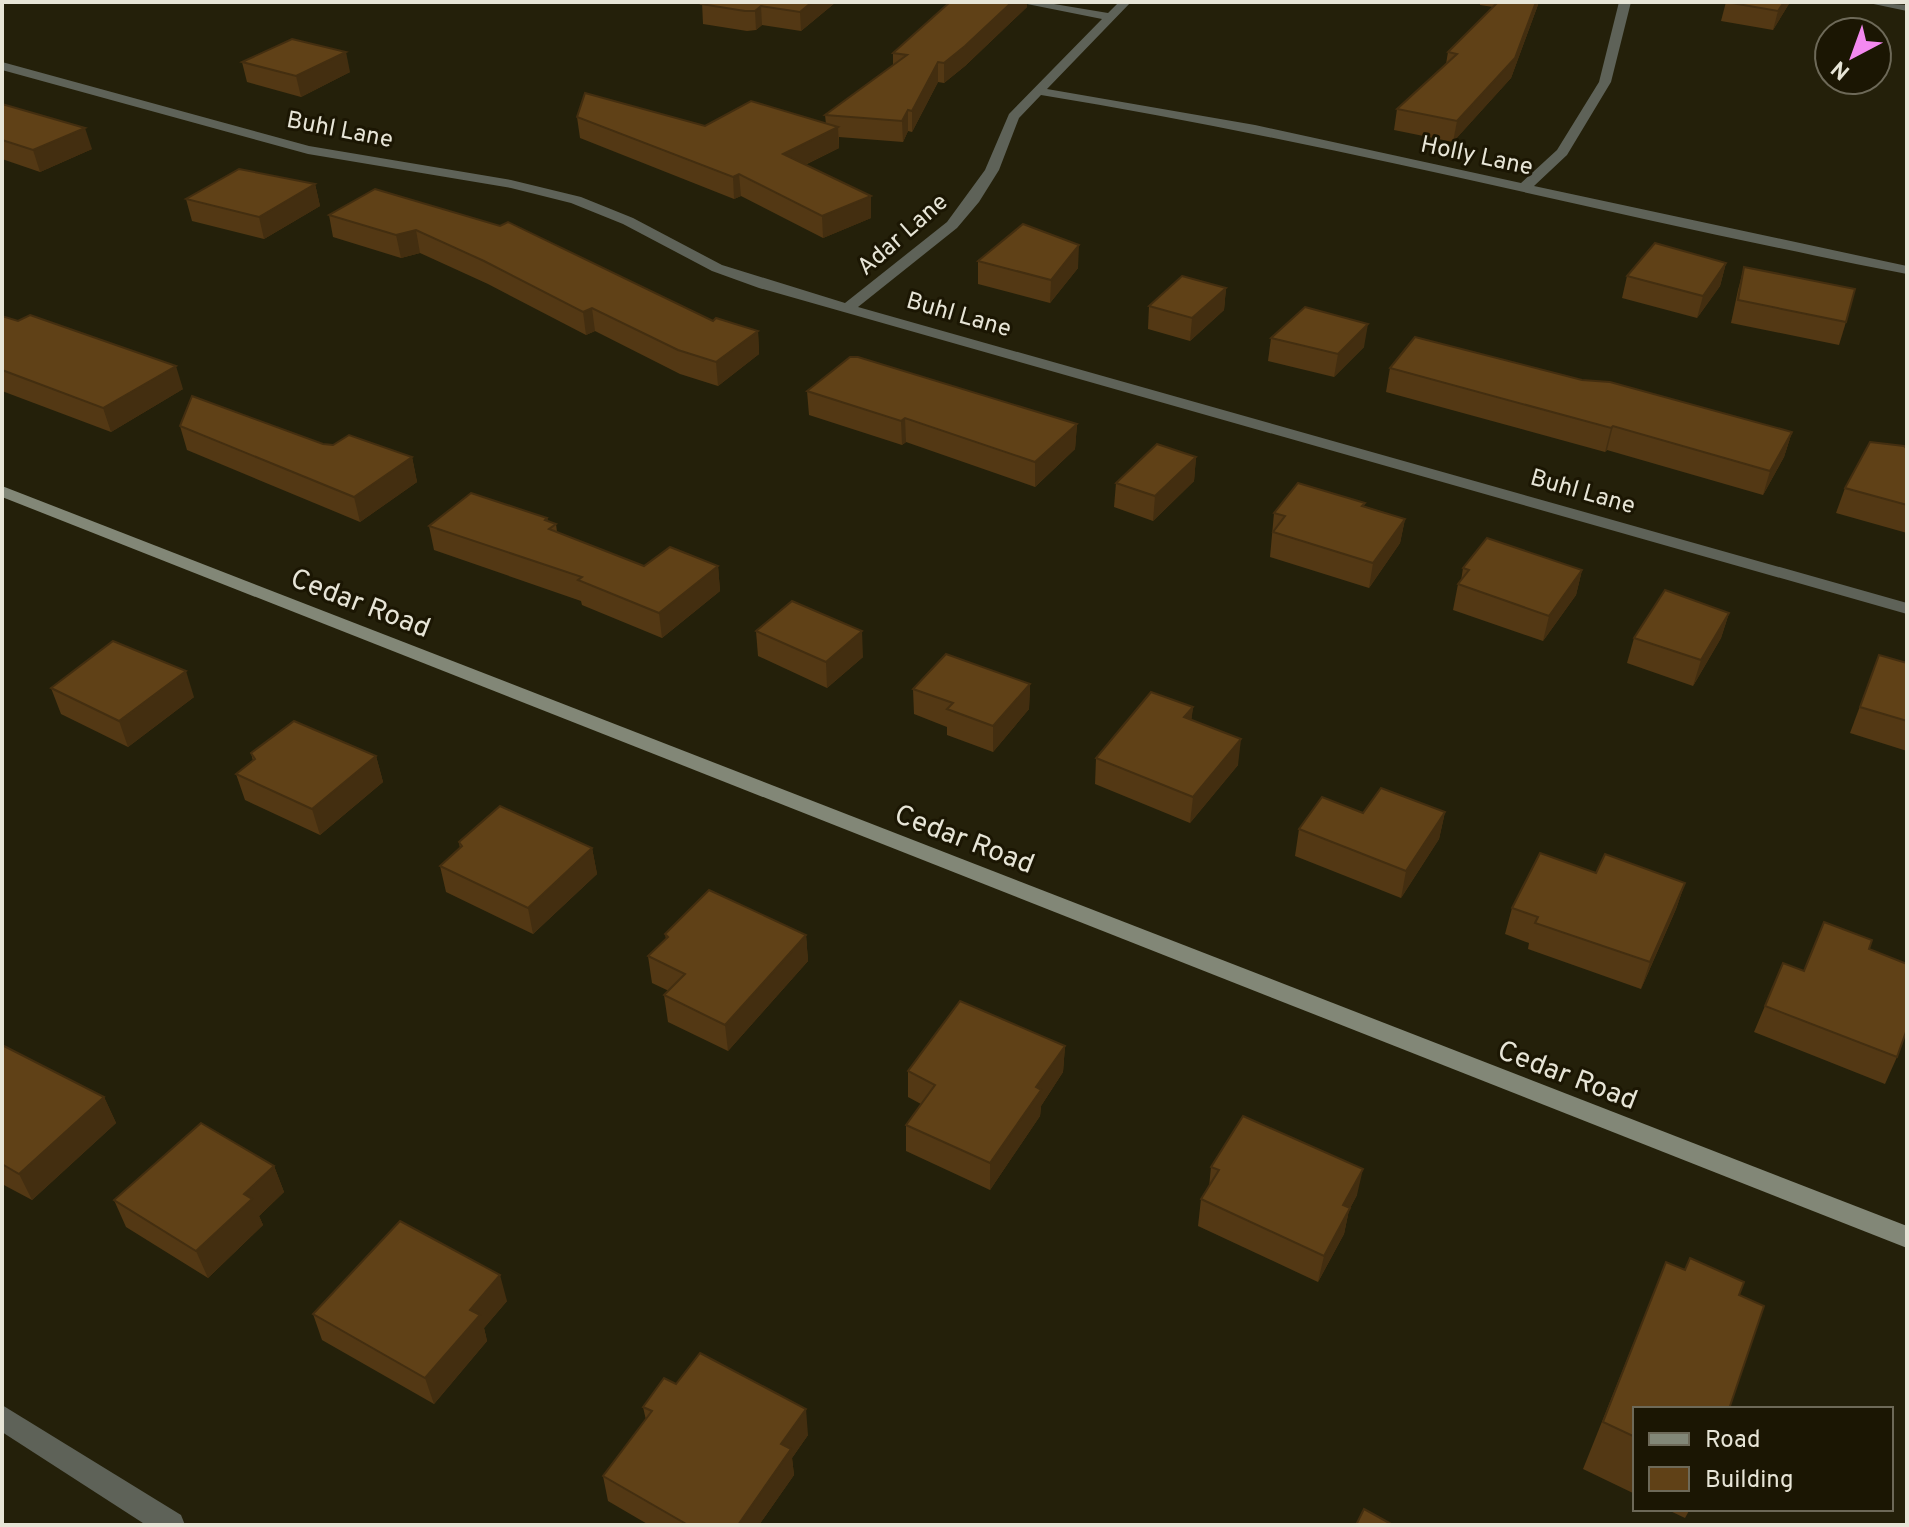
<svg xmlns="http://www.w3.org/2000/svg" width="1909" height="1527" font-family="Overpass,sans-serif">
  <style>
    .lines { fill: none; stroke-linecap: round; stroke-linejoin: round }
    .street { fill: #5e6258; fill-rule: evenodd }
    .secondary { fill: #828777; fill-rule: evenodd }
    .wall { fill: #533814 }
    .shaded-wall { fill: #432e10 }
    .building { fill: #604117; stroke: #432e10; stroke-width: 2 }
    .labels { text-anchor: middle; stroke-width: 6; stroke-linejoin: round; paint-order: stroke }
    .far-street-label { font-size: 24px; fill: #e7e5d7; stroke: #1b1603 }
    .street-label { font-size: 28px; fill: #e7e5d7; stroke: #1b1603 }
  </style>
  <rect width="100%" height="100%" fill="#24200a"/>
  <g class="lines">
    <g class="street">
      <path d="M1017,2h25l66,11 11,-11h12l-84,87 208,36 266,58 36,-33 42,-68 20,-80h12l-20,80 -44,73 -33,31 373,80v8c-290,-56 -575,-132 -866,-179l-22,23 -20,52 -20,32 -22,26 -99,79 1049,296v11l-1148,-326 -47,-17 -89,-47 -52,-21 -60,-15 -203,-34 -306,-84v-8l307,84 202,34 70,17 52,21 89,47 123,38 102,-81 38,-52 24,-56 93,-95z"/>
      <path d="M1864,2l43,3v6z"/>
      <path d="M2,1405l179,110 4,10h-39l-144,-93z"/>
    </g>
    <path class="secondary" d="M2,486l1905,740v22l-1905,-751z"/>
  </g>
  <g class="wall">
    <path d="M702,2h134l-35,29 -39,-6 -6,5 -9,1 -44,-7z"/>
    <path d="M950,2h77v5l-62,59 -21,17 -6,-1 -26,50 -4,-1 -5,11 -64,-5v11l-34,17 66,53 -48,20 -82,-42 -7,3 -154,-61 -3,-21 128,9 121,-2 -1,-9 68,-49v-13z"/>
    <path d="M1480,2h59l-28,76 -58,64 -59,-12 3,-21 49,-45 2,-12 45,-45 -13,-2z"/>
    <path d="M1726,2h64l-17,28 -52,-9z"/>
    <path d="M242,62l108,10 -49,25 -54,-15z"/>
    <path d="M2,104l90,45 -52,23 -38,-13z"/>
    <path d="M315,184l5,22 -56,33 -72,-18 -6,-22z"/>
    <path d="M375,189l338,132 45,10 1,23 -41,32 -38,-12 -85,-43 -9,4 -98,-51 -68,-31 -19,5 -68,-21 -4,-22z"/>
    <path d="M978,261l100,7 -28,35 -72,-19z"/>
    <path d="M1726,263l-6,23 -23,32 -75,-20 5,-22z"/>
    <path d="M1744,267l102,55 -7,23 -108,-22 7,-33z"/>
    <path d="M1226,288l-2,22 -34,31 -42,-12 1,-23z"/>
    <path d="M2,316l181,73 -72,43 -109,-41z"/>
    <path d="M1271,338l93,9 -30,30 -66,-16z"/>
    <path d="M1390,368l402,64 -8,25 -21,38 -156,-45 -2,2 -219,-60z"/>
    <path d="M807,391l270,33 -2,25 -40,38 -129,-45 -4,3 -93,-30z"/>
    <path d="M180,426l143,18 89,13 5,25 -57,40 -173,-72z"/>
    <path d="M1907,449v84l-71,-20 9,-25z"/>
    <path d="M1196,457l-2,24 -41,40 -39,-14 2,-24z"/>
    <path d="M1365,503l-1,3 41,13 -5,24 -31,45 -99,-31 4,-44z"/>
    <path d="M547,518l1,3 8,3 1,8 87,34h74l2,25 -58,47 -80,-33 -1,-4 -147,-51 -5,-24z"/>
    <path d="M1463,568l119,2 -6,25 -33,46 -90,-31 5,-26 3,-3z"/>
    <path d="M1729,613l-8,25 -28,48 -66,-23 7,-25z"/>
    <path d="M756,631l107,26 -36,31 -69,-32z"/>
    <path d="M1879,655l28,8v88l-57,-18z"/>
    <path d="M1030,684l-1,25 -36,43 -46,-17v-8l-33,-13 -1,-25z"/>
    <path d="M51,688l143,9 -66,50 -67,-33z"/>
    <path d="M1193,707l-2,13 47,45 -48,58 -95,-39 1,-26z"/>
    <path d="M251,753l125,3 7,26 -63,53 -75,-35 -9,-26 17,-13z"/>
    <path d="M1445,812l-6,27 -38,59 -106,-42 4,-27 64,-16z"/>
    <path d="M459,842l133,6 5,26 -64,60 -87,-42 -6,-26 20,-17z"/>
    <path d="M1596,873l89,10 -9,26 -35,80 -113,-40 1,-6 -24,-9 7,-26z"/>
    <path d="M665,934l141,1 2,26 -80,90 -60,-29 -4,-27 5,-4 -17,-8 -4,-27 18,-17z"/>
    <path d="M1869,949l28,108 -12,27 -131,-52 29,-69 21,8z"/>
    <path d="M2,1045l102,52 12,26 -84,77 -30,-16z"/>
    <path d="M1065,1046l-2,26 -22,34 -1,10 -50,74 -84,-39v-26l15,-21 -13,-7v-26z"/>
    <path d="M274,1166l10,26 -25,24 4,9 -55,53 -82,-51 -12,-27z"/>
    <path d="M1211,1167l146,28 -8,15 -5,24 -26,48 -120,-56 3,-27 8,-12z"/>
    <path d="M1666,1262l73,33 -104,114v85l-52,-25z"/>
    <path d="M507,1301l-23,27 3,13 -53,63 -112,-64 -9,-26z"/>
    <path d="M676,1384l132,51 -16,23 2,17 -35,50h-110l-41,-24 -5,-25 43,-56 -3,-13z"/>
    <path d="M1666,1509h24l-5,9z"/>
  </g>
  <g class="shaded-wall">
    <path d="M812,2h24l-35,29 -1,-19z"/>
    <path d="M1012,2h15v5l-62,59 -21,17v-20z"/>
    <path d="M1536,2h3l-28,76 -58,64 4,-21z"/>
    <path d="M1784,2h6l-17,28 5,-19z"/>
    <path d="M761,6l1,19 -6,5 -1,-19z"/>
    <path d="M346,52l4,20 -49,25 -5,-21z"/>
    <path d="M938,62v20l-26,50v-21z"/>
    <path d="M908,110v21l-5,11 -1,-21z"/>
    <path d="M838,127l1,21 -55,27 -1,-21z"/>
    <path d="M85,128l7,21 -52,23 -7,-22z"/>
    <path d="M739,174l2,22 -7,3 -1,-22z"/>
    <path d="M315,184l5,22 -56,33 -5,-22z"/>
    <path d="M871,196v22l-48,20 -1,-22z"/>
    <path d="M416,230l4,23 -19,5 -5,-23z"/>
    <path d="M1079,245l-1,23 -28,35 1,-23z"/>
    <path d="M1726,263l-6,23 -23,32 6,-22z"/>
    <path d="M1226,288l-2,22 -34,31 2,-23z"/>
    <path d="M592,308l3,23 -9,4 -3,-23z"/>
    <path d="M1368,324l-4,23 -30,30 4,-23z"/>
    <path d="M758,331l1,23 -41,32 -2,-24z"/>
    <path d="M176,366l7,23 -72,43 -8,-24z"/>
    <path d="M905,418l1,24 -4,3 -1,-24z"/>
    <path d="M1077,424l-2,25 -40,38v-25z"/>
    <path d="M1613,426l-6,24 -2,2 6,-24z"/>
    <path d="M1792,432l-8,25 -21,38 7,-24z"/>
    <path d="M412,457l5,25 -57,40 -6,-25z"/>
    <path d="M1196,457l-2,24 -41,40 2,-25z"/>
    <path d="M1405,519l-5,24 -31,45 4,-25z"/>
    <path d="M718,566l2,25 -58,47 -3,-25z"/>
    <path d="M1582,570l-6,25 -33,46 6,-25z"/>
    <path d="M1729,613l-8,25 -28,48 8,-26z"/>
    <path d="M862,631l1,26 -36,31 -1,-26z"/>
    <path d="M186,671l8,26 -66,50 -9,-26z"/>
    <path d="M1030,684l-1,25 -36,43v-26z"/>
    <path d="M1193,707l-3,26 -6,-16z"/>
    <path d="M1241,739l-3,26 -48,58 3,-26z"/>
    <path d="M376,756l7,26 -63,53 -8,-26z"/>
    <path d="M1445,812l-6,27 -38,59 5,-27z"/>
    <path d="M592,848l5,26 -64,60 -5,-26z"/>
    <path d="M1685,883l-9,26 -35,80 9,-27z"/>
    <path d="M806,935l2,26 -80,90 -3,-26z"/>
    <path d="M1065,1046l-2,26 -22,34 -1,10 -50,74v-27l46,-76z"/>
    <path d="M104,1097l12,26 -84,77 -13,-26z"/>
    <path d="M274,1166l10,26 -25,24 4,9 -55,53 -12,-27 48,-57z"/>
    <path d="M1363,1169l-6,26 -8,15 -5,24 -26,48 6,-26 19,-51z"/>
    <path d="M500,1275l7,26 -23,27 3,13 -53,63 -9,-26 45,-68z"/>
    <path d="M806,1409l2,26 -16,23 2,17 -35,50h-21l43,-81z"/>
  </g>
  <g class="building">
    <path d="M702,2h110l-12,10 -39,-6 -6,5h-10l-44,-7z"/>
    <path d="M950,2h62l-47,44 -21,17 -6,-1 -26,49 -4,-1 -6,11 -77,-6 82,-60 -14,-2z"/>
    <path d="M1498,2h38l-21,56 -58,63 -60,-12 60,-55 -9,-2z"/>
    <path d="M1726,2h58l-6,9z"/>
    <path d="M292,39l54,13 -50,24 -54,-14z"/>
    <path d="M585,93l120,33 46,-25 87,26 -55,27 88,42 -49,20 -83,-42 -6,3 -156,-60z"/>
    <path d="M2,104l83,24 -52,22 -31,-10z"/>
    <path d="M239,169l76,15 -56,33 -73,-18z"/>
    <path d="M375,189l125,37 8,-4 205,99 3,-3 42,13 -42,31 -38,-12 -86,-42 -9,4 -99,-51 -68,-31 -20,5 -67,-20z"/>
    <path d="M1023,224l56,21 -28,35 -73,-19z"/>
    <path d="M1655,243l71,20 -23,33 -76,-20z"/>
    <path d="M1744,267l111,22 -9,33 -108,-22z"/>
    <path d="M1182,276l44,12 -34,30 -43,-12z"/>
    <path d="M1305,307l63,17 -30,30 -67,-16z"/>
    <path d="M30,315l146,51 -73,42 -101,-38v-54l16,5z"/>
    <path d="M1415,337l167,43 28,2 182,50 -22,39 -157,-45 -2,2 -221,-60z"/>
    <path d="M850,357h8l219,67 -42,38 -130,-44 -4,3 -94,-30z"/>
    <path d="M192,396l131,48 10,1 16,-10 63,22 -58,40 -174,-71z"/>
    <path d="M1870,442l34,4 3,3v56l-62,-17z"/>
    <path d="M1157,444l39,13 -41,39 -39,-13z"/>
    <path d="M1298,483l67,20 -3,3 43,13 -32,44 -100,-31 12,-16 -11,-3z"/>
    <path d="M471,493l76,25 -2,2 11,4 -7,5 95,37 26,-19 48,19 -59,47 -81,-33 4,-3 -153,-51z"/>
    <path d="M1487,538l95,32 -33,46 -91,-32 11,-14 -6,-2z"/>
    <path d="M1665,590l64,23 -28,47 -67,-22z"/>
    <path d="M792,601l70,30 -36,31 -70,-31z"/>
    <path d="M113,641l73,30 -67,50 -68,-33z"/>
    <path d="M946,654l84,30 -37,42 -46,-17 6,-6 -40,-14z"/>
    <path d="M1879,655l28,8v58l-47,-14z"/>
    <path d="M1151,692l42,15 -9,10 57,22 -48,58 -97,-39z"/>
    <path d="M294,721l82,35 -64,53 -76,-35 19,-15 -4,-6z"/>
    <path d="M1381,788l64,24 -39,59 -107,-42 23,-32 41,16z"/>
    <path d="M500,806l92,42 -64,60 -88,-42 22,-20 -3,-4z"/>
    <path d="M1540,853l56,20 9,-19 80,29 -35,79 -115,-39 3,-6 -26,-9z"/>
    <path d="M709,890l97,45 -81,90 -61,-30 21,-21 -37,-18 20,-19 -3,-3z"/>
    <path d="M1824,922l48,18 -3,9 38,15v65l-10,28 -132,-51 18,-43 21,8z"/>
    <path d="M960,1001l105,45 -29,41 5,3 -51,73 -84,-38 29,-40 -27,-14z"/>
    <path d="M2,1045l102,52 -85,77 -17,-10z"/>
    <path d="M1243,1116l120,53 -20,36 7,3 -26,48 -123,-57 18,-29 -8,-3z"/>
    <path d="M201,1123l73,43 -30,28 8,5 -56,52 -82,-51z"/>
    <path d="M400,1221l100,54 -30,35 10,5 -55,63 -112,-64z"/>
    <path d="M1690,1258l54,24 -5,13 25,11 -35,103h-94v28l-32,-15 63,-160 19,8z"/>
    <path d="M700,1353l106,56 -25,35 10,5 -53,76h-50l-85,-49 49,-65 -9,-4 21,-29 12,6z"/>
    <path d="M1364,1509l29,16h-37z"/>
  </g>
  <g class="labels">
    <g class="far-street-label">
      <text transform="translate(340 129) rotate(11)" y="8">Buhl Lane</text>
      <text transform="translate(1477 155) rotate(12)" y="8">Holly Lane</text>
      <text transform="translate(902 234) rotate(-41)" y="8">Adar Lane</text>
      <text transform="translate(959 314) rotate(16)" y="8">Buhl Lane</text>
      <text transform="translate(1583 491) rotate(16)" y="8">Buhl Lane</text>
    </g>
    <g class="street-label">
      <text transform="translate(361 602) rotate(21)" y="10">Cedar Road</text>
      <text transform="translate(965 838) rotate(21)" y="10">Cedar Road</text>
      <text transform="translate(1568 1074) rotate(21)" y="10">Cedar Road</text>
    </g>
  </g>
  <rect width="1909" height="1527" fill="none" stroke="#e7e5d7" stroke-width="8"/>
  <rect x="1633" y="1407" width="260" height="104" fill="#1b1603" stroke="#6d6958" stroke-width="2"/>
  <rect x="1649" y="1433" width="40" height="12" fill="#828777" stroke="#6d6958" stroke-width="2"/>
  <text x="1705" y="1447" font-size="24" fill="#e7e5d7">Road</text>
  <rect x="1649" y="1467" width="40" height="24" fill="#604117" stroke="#6d6958" stroke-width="2"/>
  <text x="1705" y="1487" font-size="24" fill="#e7e5d7">Building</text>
  <g transform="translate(1853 56) rotate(221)"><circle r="38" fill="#1b1603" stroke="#6d6958" stroke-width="2"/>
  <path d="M0-6L14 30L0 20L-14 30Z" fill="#f489f0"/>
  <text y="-12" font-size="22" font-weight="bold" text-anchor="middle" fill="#e7e5d7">N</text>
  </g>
</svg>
